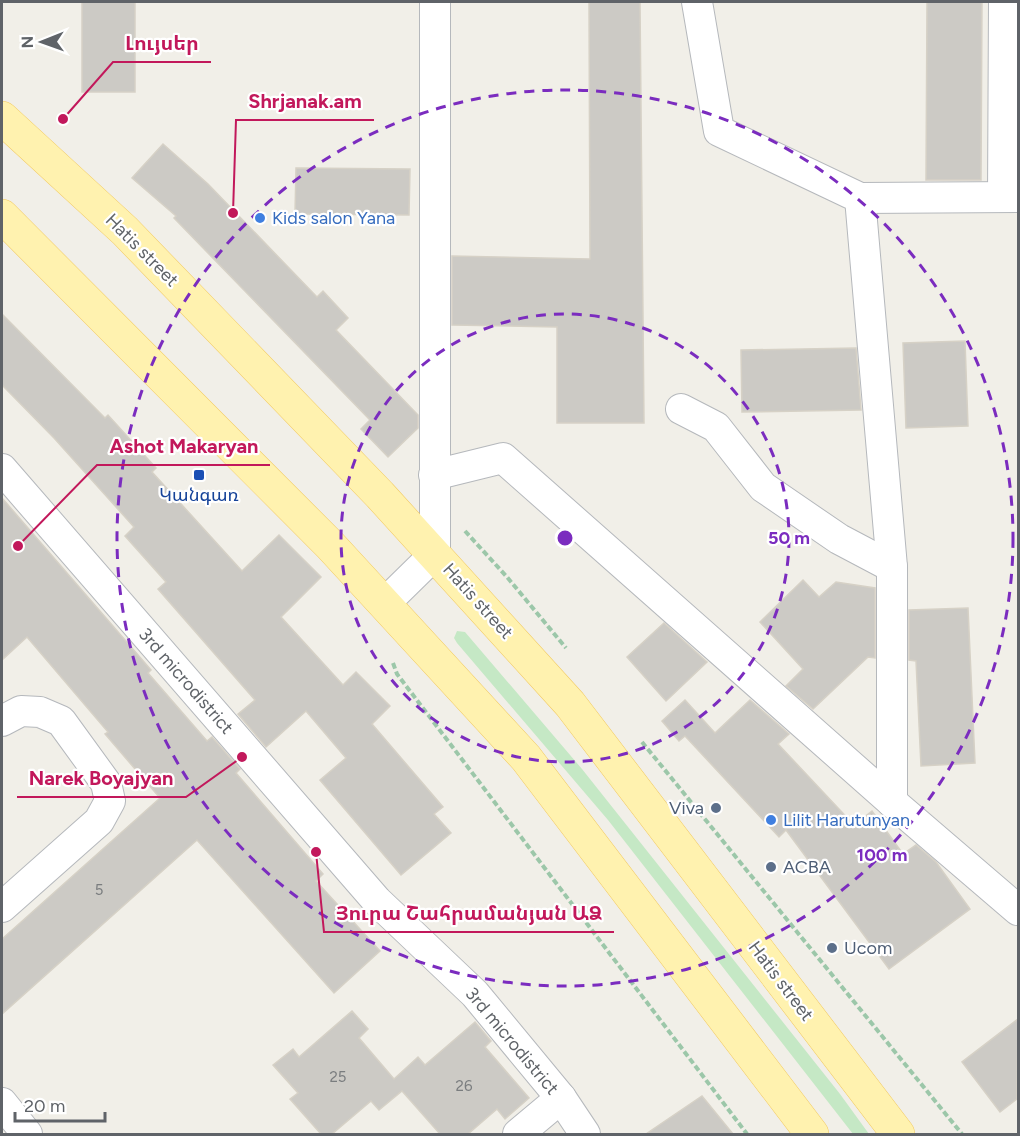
<svg xmlns="http://www.w3.org/2000/svg" width="1020" height="1136" font-family="Figtree,'Noto Sans Armenian',sans-serif">
  <style>
    .green { fill: #c5e8c5 }
    .building { fill: #cccac5; stroke: #d6d1c6; stroke-width: 1.5 }
    .lines { fill: none; stroke-linecap: round; stroke-linejoin: round }
    .minor-casing { stroke: #b5b8bc; stroke-width: 32 }
    .major-casing { stroke: #f2c960; stroke-width: 34 }
    .path { stroke: #9cc7a9; stroke-width: 4; stroke-dasharray: 6 3; stroke-linecap: butt }
    .minor { stroke: #fff; stroke-width: 30 }
    .major { stroke: #fff2af; stroke-width: 33 }
    .ring { fill: none; stroke: #7b2cbf; stroke-width: 3; stroke-dasharray: 10 8 }
    .shop-dot { fill: #3f7fe0; stroke: #fff; stroke-width: 2 }
    .transit-dot { fill: #1a4fb4; stroke: #fff; stroke-width: 2 }
    .service-dot { fill: #5c6f8a; stroke: #fff; stroke-width: 2 }
    .labels { text-anchor: middle; stroke-width: 4.5; stroke-linejoin: round; paint-order: stroke }
    .number-label { font-size: 15px; fill: #7a7d7f }
    .shop-label { font-size: 18px; fill: #366cbe; stroke: #fff; text-anchor: start }
    .street-label { font-size: 18px; fill: #5f6368; stroke: #fff }
    .transit-label { font-size: 18px; fill: #164399; stroke: #fff }
    .service-label { font-size: 18px; fill: #4e5e75; stroke: #fff; text-anchor: start }
    .centre { fill: #7b2cbf; stroke: #fff; stroke-width: 3 }
    .ring-label { font-size: 18px; text-anchor: middle; font-weight: bold; fill: #7b2cbf; stroke: #fff; stroke-width: 4.5; stroke-linejoin: round; paint-order: stroke }
    .leader { fill: none; stroke: #c2185b; stroke-width: 2 }
    .callout-dot { fill: #c2185b; stroke: #fff; stroke-width: 2 }
    .callout-label { font-size: 20px; text-anchor: middle; font-weight: bold; fill: #c2185b; stroke: #fff; stroke-width: 4.5; stroke-linejoin: round; paint-order: stroke }
  </style>
  <rect width="100%" height="100%" fill="#f1efe8"/>
  <path class="green" d="M457,631l8,1 117,137 258,325 29,40h-16l-245,-314 -151,-177 -3,-5z"/>
  <g class="building">
    <rect x="82" y="2" width="53" height="90"/>
    <path d="M589,2h51l4,421h-87v-96l-105,-2v-69l138,3z"/>
    <path d="M927,2h55l-1,178h-55z"/>
    <path d="M163,144l45,40 109,113 6,-6 25,27 -12,12 82,85v13l-30,29 -27,-28 9,-9 -196,-202 2,-2 -44,-38z"/>
    <path d="M296,168l114,1 -1,46 -114,-1z"/>
    <path d="M2,314l103,104 3,-3 48,53 -4,4 90,99 37,-36 42,42 -40,40 62,68 13,-13 34,34 -18,18 71,83 -9,7 17,19 -50,42 -81,-95 26,-22 -40,-47 -40,36 -28,-33 17,-14 -97,-111 8,-7 -41,-46 9,-9 -80,-89 -52,-53z"/>
    <path d="M965,341l3,85 -62,2 -3,-85z"/>
    <path d="M856,348l5,62 -119,2 -1,-62z"/>
    <path d="M2,498l149,172 -3,3 59,68 5,-4 28,32 -4,4 87,101 -7,7 64,70 -46,42 -137,-153 -195,174v-75l158,-141 -55,-64 3,-2 -81,-95 -25,23z"/>
    <path d="M803,580l16,17 17,-15 39,6v70l-7,-1 -55,52 -27,-23 17,-17 -43,-47z"/>
    <path d="M968,608l7,155 -54,3 -5,-105 -7,-1v-50z"/>
    <path d="M664,623l43,39 -41,39 -39,-44z"/>
    <path d="M685,700l30,33 35,-33 39,34 -11,10 76,81 18,-14 31,43 13,-9 20,17 34,47 -81,60 -103,-139 -7,7 -94,-101 -6,5 -17,-20z"/>
    <path d="M352,1011l16,18 -9,9 35,41 24,-22 7,8 50,-43 16,19 -6,6 44,51 -24,21 -8,-10 -29,25h-28l-38,-43 -23,19 -8,-9 -39,33h-11l-31,-35 8,-6 -25,-28 20,-16 6,8z"/>
    <path d="M1018,1019l-1,80 -17,13 -38,-50z"/>
    <path d="M702,1096l31,38h-87z"/>
  </g>
  <g class="lines">
    <g class="minor-casing">
      <g id="minor">
        <path d="M697,2l22,129 141,67 32,369v235l126,108"/>
        <path d="M1003,197l1,-195"/>
        <path d="M860,198l158,-1"/>
        <path d="M681,409l35,18 47,60 76,52 53,28"/>
        <path d="M2,469l375,432 98,93 86,104 24,36"/>
        <path d="M434,475l69,-17 389,344"/>
        <path d="M384,604l51,-50v-552"/>
        <path d="M2,721l19,-10 19,1 21,9 45,62 4,18 -11,20 -97,86"/>
        <path d="M2,1103l25,31"/>
        <path d="M518,1134l43,-36"/>
      </g>
    </g>
    <g class="major-casing">
      <g id="major">
        <path d="M2,118l123,113 255,264 190,209 328,430"/>
        <path d="M2,216l328,329 196,213 286,376"/>
      </g>
    </g>
    <g class="path">
      <path d="M465,531l42,46 59,71"/>
      <path d="M393,663l4,11 350,460"/>
      <path d="M642,742l320,392"/>
    </g>
    <use href="#minor" class="minor"/>
    <use href="#major" class="major"/>
  </g>
  <g class="ring">
    <circle cx="565" cy="538" r="224"/>
    <circle cx="565" cy="538" r="448"/>
  </g>
  <g class="shop-dot">
    <circle cx="260" cy="218" r="6"/>
    <circle cx="771" cy="820" r="6"/>
  </g>
  <rect class="transit-dot" x="193" y="469" width="12" height="12" rx="3"/>
  <g class="service-dot">
    <circle cx="716" cy="808" r="6"/>
    <circle cx="771" cy="867" r="6"/>
    <circle cx="832" cy="948" r="6"/>
  </g>
  <g class="labels">
    <g class="number-label">
      <text x="99" y="895">5</text>
      <text x="338" y="1082">25</text>
      <text x="464" y="1091">26</text>
    </g>
    <g class="shop-label">
      <text x="272" y="224">Kids salon Yana</text>
      <text x="783" y="826">Lilit Harutunyan</text>
    </g>
    <g class="street-label">
      <text transform="translate(142 250) rotate(45)" y="6">Hatis street</text>
      <text transform="translate(478 601) rotate(48)" y="6">Hatis street</text>
      <text transform="translate(186 681) rotate(49)" y="6">3rd microdistrict</text>
      <text transform="translate(781 981) rotate(53)" y="6">Hatis street</text>
      <text transform="translate(512 1041) rotate(50)" y="6">3rd microdistrict</text>
    </g>
    <g class="transit-label">
      <text x="199" y="501">Կանգառ</text>
    </g>
    <g class="service-label">
      <text x="704" y="814" text-anchor="end">Viva</text>
      <text x="783" y="873">ACBA</text>
      <text x="844" y="954">Ucom</text>
    </g>
  </g>
  <circle cx="565" cy="538" r="9" class="centre"/>
  <g class="ring-label">
    <text x="789" y="544">50 m</text>
    <text x="882" y="861">100 m</text>
  </g>
  <path class="leader" d="M63 119L113 62H211M233 213L236 120H374M18 546L97 465H270M242 757L186 797H17M316 852L324 932H614"/>
  <g class="callout-dot">
    <circle cx="63" cy="119" r="6"/>
    <circle cx="233" cy="213" r="6"/>
    <circle cx="18" cy="546" r="6"/>
    <circle cx="242" cy="757" r="6"/>
    <circle cx="316" cy="852" r="6"/>
  </g>
  <g class="callout-label">
    <text x="162" y="50">Լույսեր</text>
    <text x="305" y="108">Shrjanak.am</text>
    <text x="184" y="453">Ashot Makaryan</text>
    <text x="101" y="785">Narek Boyajyan</text>
    <text x="469" y="920">Յուրա Շահրամանյան ԱՁ</text>
  </g>
  <rect width="1020" height="1136" fill="none" stroke="#5f6368" stroke-width="6"/>
  <g transform="translate(42 42) rotate(269)" stroke="#ffffff" stroke-width="4.5" paint-order="stroke">
  <path d="M0-4.5L10 22L0 15L-10 22Z" fill="#5f6368"/>
  <text y="-9" font-size="16" font-weight="bold" text-anchor="middle" fill="#5f6368">N</text>
  </g>
  <path d="M15 1112v9h90v-9" fill="none" stroke="#5f6368" stroke-width="3"/>
  <text x="24" y="1112" font-size="18" fill="#5f6368" stroke="#ffffff" stroke-width="4.5" paint-order="stroke">20 m</text>
</svg>
